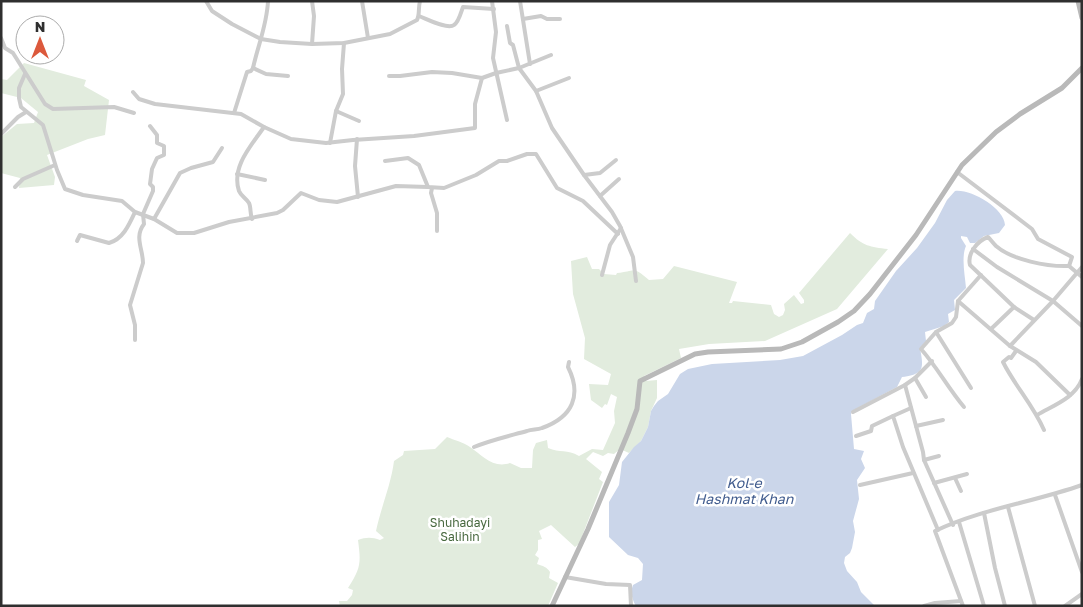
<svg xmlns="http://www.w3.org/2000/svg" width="1083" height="607" font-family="'Golos Text',sans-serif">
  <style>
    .green { fill: #e2ecde }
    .water { fill: #cbd6ea }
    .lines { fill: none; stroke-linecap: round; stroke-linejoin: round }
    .street { stroke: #ccc; stroke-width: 4 }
    .secondary { stroke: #b9b9b9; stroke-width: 5 }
    .labels { text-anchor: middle; stroke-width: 5; stroke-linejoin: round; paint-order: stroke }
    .park-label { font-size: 12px; fill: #48693f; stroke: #fff }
    .water-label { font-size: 14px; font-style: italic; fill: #415c8e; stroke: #fff }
  </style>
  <rect width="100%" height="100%" fill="#fff"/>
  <g class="green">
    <path d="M24,63l62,17 -2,6 25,14 -4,35 -17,4 -41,16 8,22 -1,8 -35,3 1,-10 -19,-5v-36l16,-13 17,-1 4,-11 -17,-14 -20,-5v-14l6,1z"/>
    <path d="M850,233c13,13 20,14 38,16l-51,60 -72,32 -56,3 -30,5 2,9 -37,18 2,5 11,-1v18l-6,13 -3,16 -7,14 -12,12 -9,-4 -6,5 -6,-1 -5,3 -10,-4 -7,7 16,13 -3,7 4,3 -24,62 -4,3 -24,-22 -12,6 3,8 -4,1v10l-3,5 4,3 -2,6c6,2 10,3 13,8l-1,6 9,5 -10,23h-208l-1,-5h8l5,-6 1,-5 -5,-2c13,-20 13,-25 10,-48 8,-3 14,-3 22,0l4,-2 -8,-7c5,-24 15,-46 18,-70l9,-6 1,-4 31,-2 12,-12c7,3 16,5 23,10 12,8 23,22 40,16l11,5h11l1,-18 3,-7 11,-3 1,8c12,5 19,1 31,8l13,-7 11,1 12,-27 -1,-12 3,-14 -6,-3 -4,11 -2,-1 -3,4 -11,-8 -2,-16 19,1 3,-11 -27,-15 1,-21 -12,-44 -2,-33 16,-4 5,12h7l5,5 12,1 1,-2c19,-2 16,-7 32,7l14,-1 11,-13 63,16 -8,21h3l1,-2 38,4 3,9 5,3 4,-2 2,-5 -1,-6 10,-9 7,9 3,-1v-3l-5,-7z"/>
  </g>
  <path class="water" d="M955,191c16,-2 49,17 50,34l-6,8 -15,3 -9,7h-5l-3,-6 -6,-1v2l5,8c-5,11 -1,29 0,42l-12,12 1,10 -7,4 1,8 -5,4 -19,6 1,9 -6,7c4,21 4,26 -18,29l-5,10 -45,24 -1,3 3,35 10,2 -3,8 4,9 -8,12 2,19 -6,22 2,11 -3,16 -2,5 -5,4 -1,6 3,8 10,11 4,10 14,14h-239c-4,-7 -6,-13 -3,-21l9,-5 1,-16 -5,-6 -10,-3 -19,-18v-35l10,-17 3,-23 12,-15 7,-6 7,-14 3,-16 3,-5 4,-5 10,-7 12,-20 8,-5 24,-5 68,-4 23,-4 39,-21 15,-10 6,-2 4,-10 7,-4 1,-8 21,-30 21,-23 18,-25 12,-23z"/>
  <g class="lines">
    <g class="street">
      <path d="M206,1l6,10 20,13 29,15 19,3 32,2 32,-1 46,-9 27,-14c3,-6 1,-12 3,-19"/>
      <path d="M362,1l6,37"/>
      <path d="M492,1l4,31 -3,26 14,62"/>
      <path d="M520,1l10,63"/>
      <path d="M419,16c8,3 29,14 35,9 5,-3 7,-13 9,-18l31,2"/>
      <path d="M523,19l18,-3 6,3h13"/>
      <path d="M507,26l3,17 3,2 6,23 17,23 16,37 32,47 28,37 8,14 13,31 3,24"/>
      <path d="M1,38l4,10 8,5 32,51 8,5 61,-2 20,6"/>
      <path d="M312,44l2,-28 -2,-15"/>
      <path d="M253,68l13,6 22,2"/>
      <path d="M25,74l-6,14v10l2,9 22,18 14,45 8,19 18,6 39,6 13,11 19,7 23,14h17l35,-11 48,-9 6,-3 18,-17 18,7 18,2 59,-16 32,1"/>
      <path d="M389,76h11l32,-4 20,1 30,5 14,-5 23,-5 32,-13"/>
      <path d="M536,91l33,-13"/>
      <path d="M133,92l6,7 16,5 86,10 23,13"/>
      <path d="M336,111l23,10"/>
      <path d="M234,113l13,-41 4,-1 2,-3c5,-23 14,-43 15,-67"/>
      <path d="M1,134l17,-17 8,-5"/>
      <path d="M357,139l-2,27 3,31"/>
      <path d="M330,143l6,-32 7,-17 -1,-25 2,-26"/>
      <path d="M385,161l23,-3 11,7 9,22 16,1 32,-13 23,-14h8l20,-7h9l21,34 26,13 35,33"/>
      <path d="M957,172l75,57 6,10 34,18 -3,9"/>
      <path d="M237,174l28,6"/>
      <path d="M584,175l16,-2 16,-13"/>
      <path d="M15,187l8,-8 32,-14"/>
      <path d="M432,188l-1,5 6,20v18"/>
      <path d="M600,196l19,-17"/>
      <path d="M154,219l26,-46 11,-5 22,-6 9,-14"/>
      <path d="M252,219c-2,-5 -1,-12 -3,-16 -3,-5 -8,-7 -10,-12 -8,-24 12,-45 25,-64l27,12 35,4 27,-3 61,-4 61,-8v-24l7,-26"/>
      <path d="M77,241l3,-6 29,8c14,-4 20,-18 26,-31"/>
      <path d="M973,249l24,18 56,34 29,25"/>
      <path d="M602,275l8,-30 11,-17"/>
      <path d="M958,301l52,45 26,16 34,33"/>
      <path d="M1034,320l-20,-13 -44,-42c-3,-11 7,-24 18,-28 3,3 5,6 8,9 16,14 52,21 73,20l13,11"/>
      <path d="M991,329l23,-22"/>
      <path d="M936,332l35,56"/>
      <path d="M135,340v-15l-5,-20 13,-42c0,-14 -9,-26 1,-39l-1,-10 10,-23v-4l-3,-3 2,-15 5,-11 7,-3v-9l-7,-3v-8l-7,-9"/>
      <path d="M1010,346l43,-45 29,-34"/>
      <path d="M1016,351l-5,7 -2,-1 -6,5c12,24 30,43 41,68"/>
      <path d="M915,378l11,19"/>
      <path d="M905,385l18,67 1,8 29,65"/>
      <path d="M964,407c-16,-19 -27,-40 -43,-58l15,-17 16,-9 4,-6 2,-16 23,-26"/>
      <path d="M911,408l-18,8 10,31 35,83"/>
      <path d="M853,412l52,-27 10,-7 17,-17"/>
      <path d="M1037,415c17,-10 38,-17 45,-36"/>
      <path d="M916,426l27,-6"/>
      <path d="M856,436l15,-5 1,-5 21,-10"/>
      <path d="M474,447c17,-7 35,-11 53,-16 5,-2 10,-1 15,-3 31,-11 40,-33 26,-61l1,-5"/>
      <path d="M924,460l15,-4"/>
      <path d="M955,478l6,13"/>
      <path d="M934,483l33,-9"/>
      <path d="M860,485l53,-12"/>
      <path d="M1055,495l27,77"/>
      <path d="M1008,507l27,99"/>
      <path d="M984,513l11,55 10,38"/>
      <path d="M959,522l25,84"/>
      <path d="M565,577l41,7 24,1 1,21"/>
      <path d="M924,606l11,-3 26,-2"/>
      <path d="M963,606l-28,-75c46,-22 99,-29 147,-46"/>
      <path d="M1065,606l17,-12"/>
    </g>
    <g class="secondary">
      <path d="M1078,1l4,17"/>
      <path d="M552,606l36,-77 40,-96 9,-24 3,-28 55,-27 13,-2 73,-3 21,-7 36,-20 16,-11 16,-17 46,-59 46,-70 34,-33 24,-18 42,-26 20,-20"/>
    </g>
  </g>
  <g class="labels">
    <g class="park-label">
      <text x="460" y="527">Shuhadayi<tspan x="460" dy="14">Salihin</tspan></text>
    </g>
    <g class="water-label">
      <text x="744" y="488">Kol-e<tspan x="744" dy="16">Hashmat Khan</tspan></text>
    </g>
  </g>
  <rect width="1083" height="607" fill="none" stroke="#2f2f2f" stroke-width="5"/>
  <g transform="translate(40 40)"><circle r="24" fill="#ffffff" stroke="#acacac"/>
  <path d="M0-4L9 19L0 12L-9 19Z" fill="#dc593c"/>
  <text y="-8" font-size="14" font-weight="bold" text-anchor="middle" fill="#2f2f2f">N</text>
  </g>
</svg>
